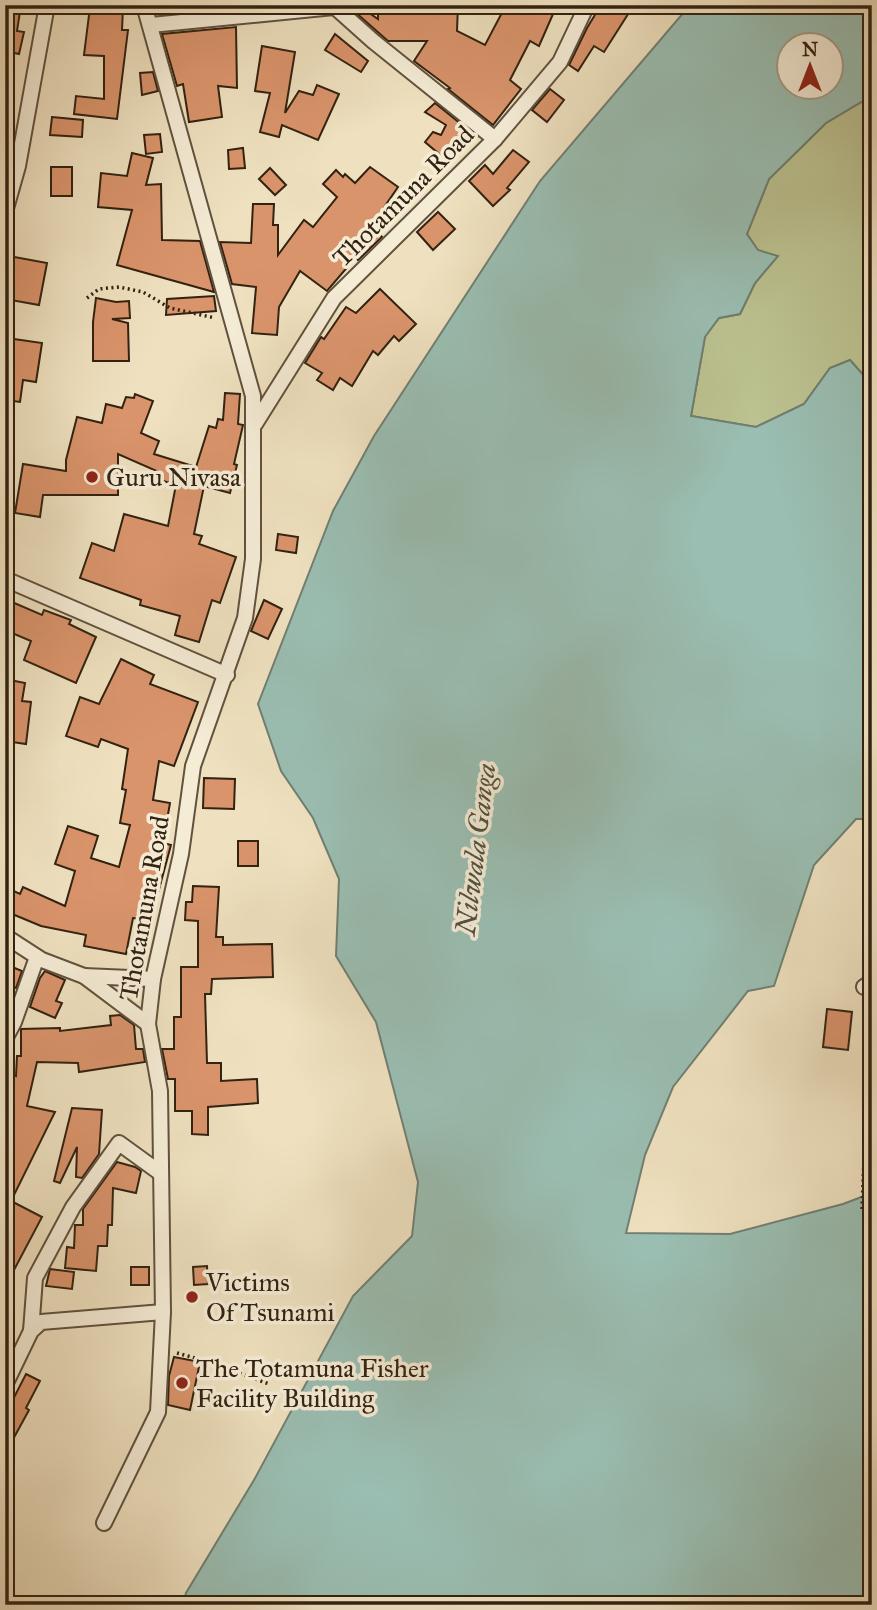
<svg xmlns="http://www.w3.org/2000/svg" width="877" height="1610" font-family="'IM FELL Great Primer',serif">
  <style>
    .green { fill: #bcc291; stroke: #777251; stroke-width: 2 }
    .water { fill: #9abeb2; stroke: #708072; stroke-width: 2; fill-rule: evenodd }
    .building { fill: #da946c; stroke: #322211; stroke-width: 2 }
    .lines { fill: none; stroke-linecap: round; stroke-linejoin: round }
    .minor-casing { stroke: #61523d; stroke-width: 18 }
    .path { stroke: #322211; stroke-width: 3.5; stroke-dasharray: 2 3.5; stroke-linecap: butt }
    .minor { stroke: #f5ecd6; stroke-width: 14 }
    .poi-dot { fill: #8f2418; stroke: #f5ecd6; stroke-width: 2.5 }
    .labels { text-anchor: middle; stroke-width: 7; stroke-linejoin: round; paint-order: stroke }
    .street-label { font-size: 26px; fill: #322211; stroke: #f5ecd6 }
    .poi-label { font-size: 26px; fill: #322211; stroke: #f5ecd6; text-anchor: start }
    .water-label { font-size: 28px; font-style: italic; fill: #515141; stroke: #f5ecd6 }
  </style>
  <rect width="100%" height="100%" fill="#efe1c0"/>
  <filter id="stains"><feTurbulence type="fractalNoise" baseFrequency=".00286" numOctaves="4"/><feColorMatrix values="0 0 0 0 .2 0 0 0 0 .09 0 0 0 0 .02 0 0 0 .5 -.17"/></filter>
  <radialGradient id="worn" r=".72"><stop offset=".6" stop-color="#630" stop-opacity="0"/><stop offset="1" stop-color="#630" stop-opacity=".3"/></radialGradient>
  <path class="green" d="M863,101h9v278l-8,-3 -14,-16 -20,8 -26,36 -48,23 -65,-11 14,-80 14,-18 21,-4 15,-31 22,-26 -19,-6 -11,-17 22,-55 57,-56z"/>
  <path class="water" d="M690,5h182v96h-9l-37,22 -57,56 -22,55 11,16 20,6 -23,27 -15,31 -21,4 -14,19 -14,79 65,11 48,-23 26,-36 20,-8 14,16 8,3v440h-16l-42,46 -40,121 -26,5 -75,96 -28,68 -19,78 104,1 113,-30 29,-11v412h-689l3,-12 68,-113 99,-184 59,-60 6,-54 -42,-160 -40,-66 3,-77 -26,-61 -32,-47 -23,-67 75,-193 41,-75 166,-255zM790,46h42v42h-42z"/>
  <g class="building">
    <path d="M5,5h16l-4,26 7,1 -5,22 -14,-3z"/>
    <path d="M378,5h80l-1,26 28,14 21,-40h51l-18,41 -9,-5 -20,39 11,9 -28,36 -45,-36 2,-1 -36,-27 13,-20h-39l-33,-29 4,-6 19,13z"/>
    <path d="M601,5h20l9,6 -26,41 -10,-6 -16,25 -9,-6 18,-37z"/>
    <path d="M90,7l33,1 -1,22h6l-11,89 -43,-5 2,-18 28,3v-43l-20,-1z"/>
    <path d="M236,27l1,61 -19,-2 4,31 -33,5 -6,-38 -6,2 -15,-52z"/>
    <path d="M335,34l33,27 -7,11 -36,-22z"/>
    <path d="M262,46l33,6 -10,61 14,-22 14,4 4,-10 22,9 -21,46 -36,-15 -3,12 -19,-5 10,-39 -15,-2z"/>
    <path d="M153,72l5,19 -16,4 -2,-22z"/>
    <path d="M550,89l14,11 -17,22 -15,-12z"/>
    <path d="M435,103l42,34 -10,9 -7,-7 -16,19 -19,-16 8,-10 8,3 5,-10 -21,-13z"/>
    <path d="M52,117l31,3 -1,17 -32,-2z"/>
    <path d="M160,134l2,18 -16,2 -2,-19z"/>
    <path d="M243,148l2,20 -16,1 -1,-19z"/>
    <path d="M513,150l16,12 -22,26 3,2 -17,16 -24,-25 16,-16 8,9z"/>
    <path d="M132,153l21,5 -7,27 15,-1 1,56 38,1 14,51 -97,-27 15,-55 -34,-3 3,-34 26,3z"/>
    <rect x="51" y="167" width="21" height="29"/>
    <path d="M370,167l28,20 -15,22 5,5 -14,13 8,10 -24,23 -2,-3 -29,34 -27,-20 -21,36 -2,28 -25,-2 4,-46 -24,-3 -12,-42 31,1 2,-39h21l-1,21h5v30l26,-35 9,7 24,-30 -14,-13 13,-14 7,7 2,-3 10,9z"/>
    <path d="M270,168l16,17 -11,10 -16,-16z"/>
    <path d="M438,212l17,17 -22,21 -16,-18z"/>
    <path d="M9,256l38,7 -8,42 -34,-6v-24z"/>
    <path d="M380,289l36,35 -17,17 -5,-5 -16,19 -5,-4 -21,35 -12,-8 -7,12 -16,-10 5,-7 -17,-10 16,-26 3,2 22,-32 10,6z"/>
    <path d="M214,296l2,15 -50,4 1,-16z"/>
    <path d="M96,298l20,4 13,-1 1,17 -18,1 16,4 1,38h-36v-39z"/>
    <path d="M14,339l28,4 -6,39 -13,-2 -3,22 -15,-2z"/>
    <path d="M225,393l15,1 -2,30 5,1 -9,39 3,1 -7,28 -26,-7 -10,48 8,2 -3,8 37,13 -16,46 -8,-3 -13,42 -24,-7 5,-19 -40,-11 1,-5 -61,-22 12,-35 22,8 10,-37 44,12 8,-41 -19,-6 2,-7 -41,-18v41h-75l-3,22 -25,-4 8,-49 43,7v-11l11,-43 25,6 4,-19 16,4 4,-11 8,1 1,-4 18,7 -12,32 18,8 -5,13 42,13 13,-41 7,2 2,-9 5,1z"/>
    <path d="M278,534l20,3 -2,16 -20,-3z"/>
    <path d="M5,599l37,16 2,-5 27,10 -2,4 27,13 -20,46 -52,-23 7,-19 -26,-11z"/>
    <path d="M264,600l18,9 -14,30 -17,-8z"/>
    <path d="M121,659l33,16 -4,9 48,18 -24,64 -15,-5 -6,39 17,3 -7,40 8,2 -13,48 -11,-3 -3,29 -11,-1 -7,36 -42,-8 2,-11 -45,-9 -36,-15v-24l15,7 3,-7 42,19 10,-35 -20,-7 13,-38 30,10 -7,22 28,9 11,-42 -10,-2 6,-33 -4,-1 6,-40 -27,-10 -3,8 -32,-11 14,-39 19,7z"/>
    <path d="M5,679l20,4 -3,18 9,1 -5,42 -21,-3z"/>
    <path d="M204,778l31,1 -1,30 -31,-1z"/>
    <rect x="238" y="841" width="20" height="25"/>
    <path d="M193,886l26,1 -3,50h7v8l49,-1 1,33 -61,2 -1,15h-6l2,69h14v18l36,-2 1,24 -50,4v28l-16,-1v-23h-17v-32h-7l-6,-30h12v-32h7v-50h17v-46l-13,-1 1,-18h6z"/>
    <path d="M5,964l17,7 -6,17 -11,-4z"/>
    <path d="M45,971l20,9 -9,21 6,2 -7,15 -25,-11 10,-29z"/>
    <path d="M827,1009l25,3 -4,38 -25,-3z"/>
    <path d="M120,1015l14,10 2,24h7l2,13 -66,10 -1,-9 -41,-1 -10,44 28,6 -44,89 31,16 -37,70v-138l8,-16 -8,-1v-49l2,-9 9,2 1,-20h4v-27l39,-1v3l51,-6 -1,-9z"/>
    <path d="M72,1108l30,2 -3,44 -17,24 -6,-1 1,-30 -17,36 -6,-2z"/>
    <path d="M117,1162l18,5 6,4 -5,22 -23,-5 -1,37h-4l-1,21h-9l-2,25 -31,-3 2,-21 7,1 1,-23h8v-16z"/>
    <path d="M207,1266l1,18 -14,1 -1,-18z"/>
    <rect x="131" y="1267" width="18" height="18"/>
    <path d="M50,1269l24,3 -2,17 -26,-3z"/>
    <path d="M174,1357l26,5 -10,48 -22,-5 1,-29z"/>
    <path d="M26,1374l14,7 -14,27 3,2 -24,44v-39z"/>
  </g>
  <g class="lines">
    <g class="minor-casing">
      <g id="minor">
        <path d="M335,7l38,34 122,98"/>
        <path d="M151,25l193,-19"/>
        <path d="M5,212l13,-46 29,-161"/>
        <path d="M255,424l79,-126 161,-159 65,-77 27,-57"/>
        <path d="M5,579l222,96"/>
        <path d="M5,936l37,24 42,16 64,48"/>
        <path d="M84,976l69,3"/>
        <path d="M864,987l8,-5"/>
        <path d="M5,1039l9,-17 23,-65"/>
        <path d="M31,1331l4,-53 38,-71 46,-64 40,29"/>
        <path d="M5,1385l26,-54 10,-9 122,-10"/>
        <path d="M104,1523l54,-111 5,-100 -3,-221 -12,-67 5,-45 28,-125 12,-88 52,-148 8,-59v-163l-109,-391"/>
      </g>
    </g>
    <g class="path">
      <path d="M87,298l12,-9 20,-2 24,5 27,16 45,10"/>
      <path d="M862,1209l4,-103 6,-16"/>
      <path d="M177,1353l29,8 63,23"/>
    </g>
    <use href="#minor" class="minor"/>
  </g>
  <g class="poi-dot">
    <circle cx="92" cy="477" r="7"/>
    <circle cx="192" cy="1297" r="7"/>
    <circle cx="182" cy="1383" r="7"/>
  </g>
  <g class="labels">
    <g class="street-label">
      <text transform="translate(403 196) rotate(-45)" y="9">Thotamuna Road</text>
      <text transform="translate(144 908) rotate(-80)" y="9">Thotamuna Road</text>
    </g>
    <g class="poi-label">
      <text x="106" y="486">Guru Nivasa</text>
      <text x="206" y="1291">Victims<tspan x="206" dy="30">Of Tsunami</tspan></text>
      <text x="196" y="1377">The Totamuna Fisher<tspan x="196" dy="30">Facility Building</tspan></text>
    </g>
    <g class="water-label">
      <text transform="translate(475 849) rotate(-83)" y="10">Nilwala Ganga</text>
    </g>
  </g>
  <rect width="877" height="1610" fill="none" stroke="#efe1c0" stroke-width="28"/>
  <rect x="7" y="7" width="863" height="1596" fill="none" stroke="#322211" stroke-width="3.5"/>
  <rect x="14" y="14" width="849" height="1582" fill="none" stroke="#322211" stroke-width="2"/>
  <g transform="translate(810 66)"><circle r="33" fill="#f5ecd6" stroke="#a79b87" stroke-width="2"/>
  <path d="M0-5L12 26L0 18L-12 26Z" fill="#8f2418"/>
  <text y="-10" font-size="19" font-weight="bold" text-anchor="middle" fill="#322211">N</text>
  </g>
  <rect width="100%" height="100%" filter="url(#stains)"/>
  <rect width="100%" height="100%" fill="url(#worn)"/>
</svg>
